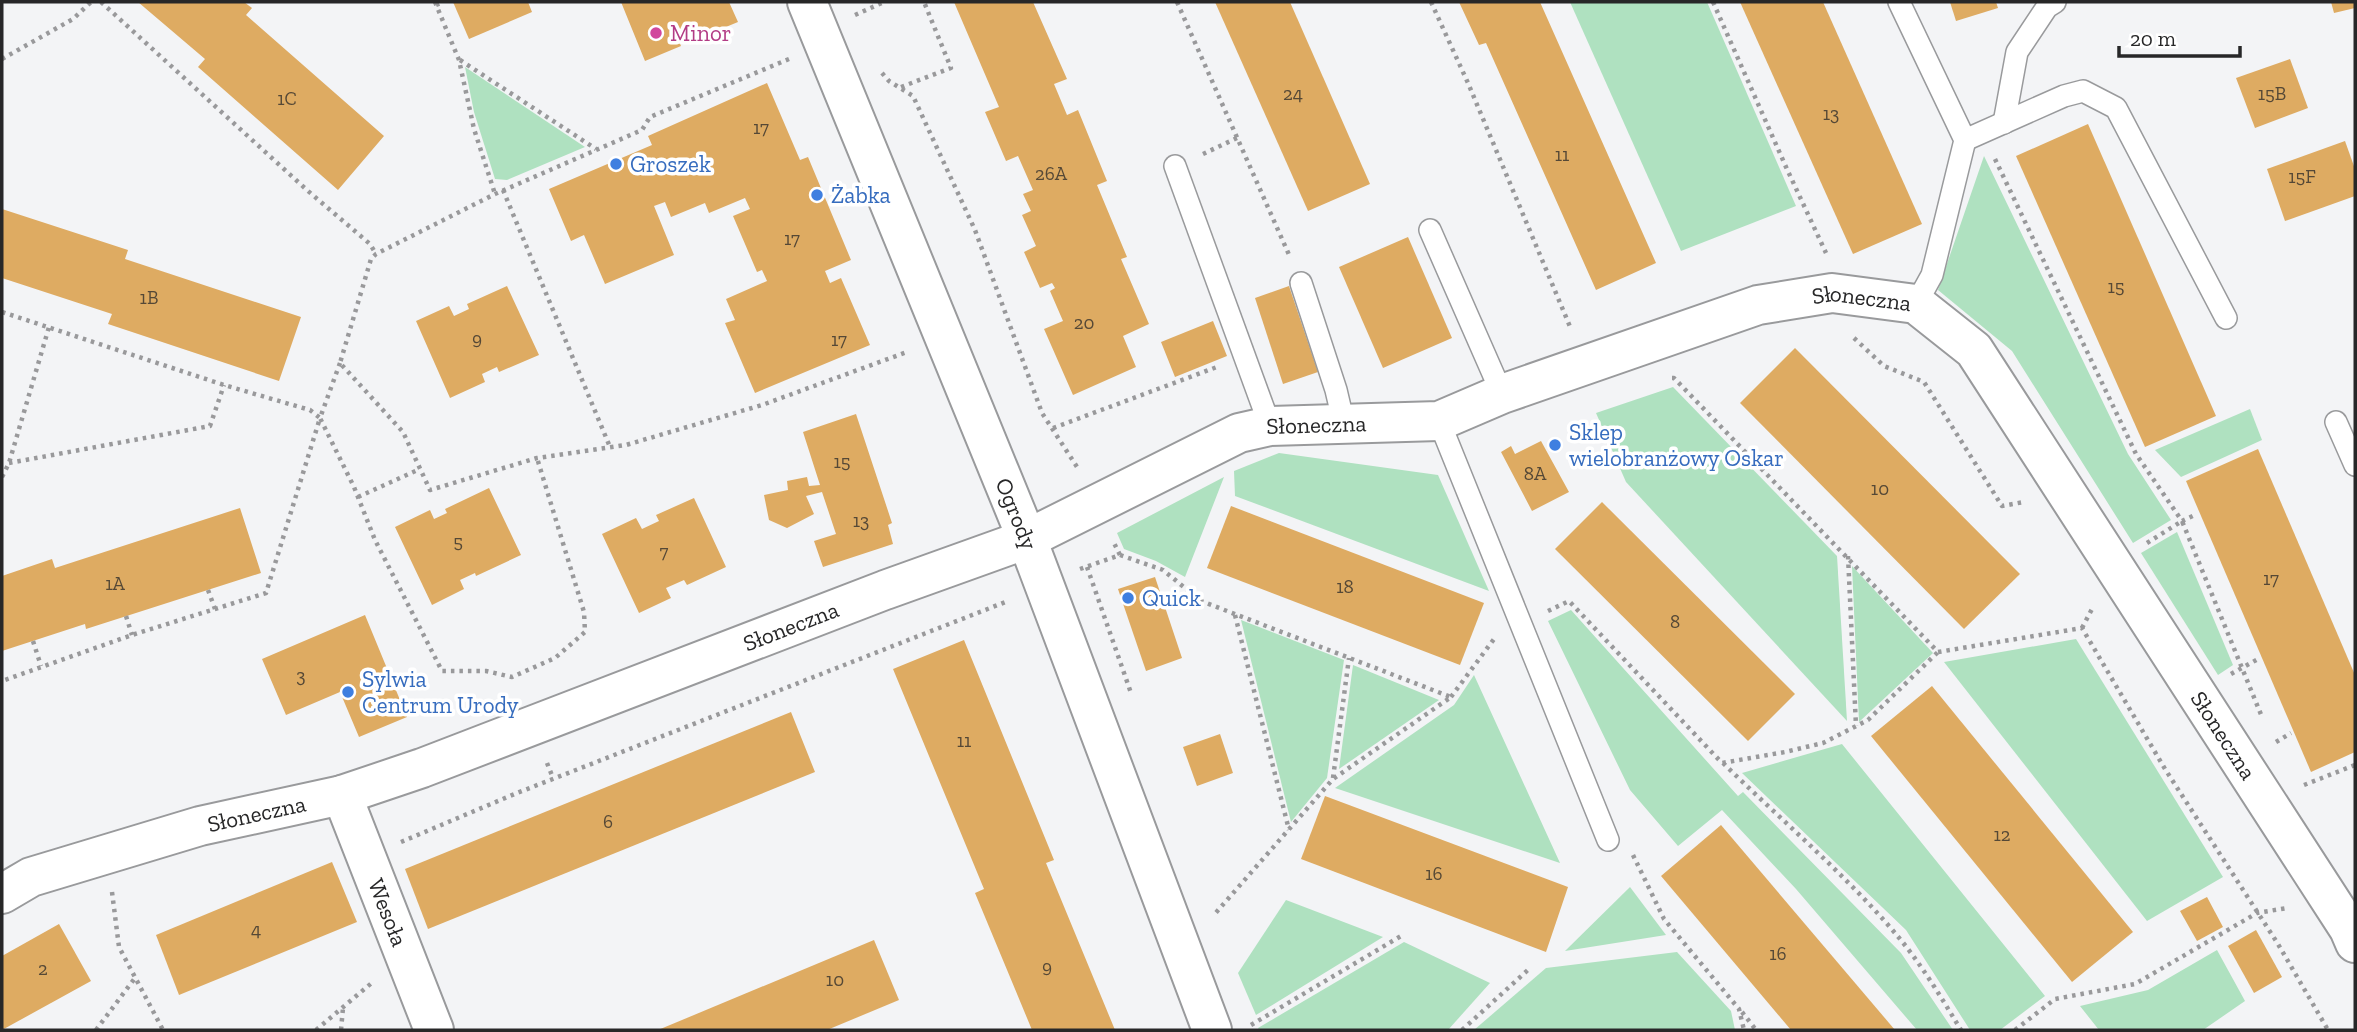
<svg xmlns="http://www.w3.org/2000/svg" width="2357" height="1032" font-family="'Zilla Slab',serif">
  <style>
    .green { fill: #afe1c0 }
    .building { fill: #deab62 }
    .lines { fill: none; stroke-linecap: round; stroke-linejoin: round }
    .lane-casing { stroke: #999a9c; stroke-width: 24 }
    .street-casing { stroke: #999a9c; stroke-width: 42 }
    .path { stroke: #99999b; stroke-width: 4.5; stroke-dasharray: 3.5 5; stroke-linecap: butt }
    .lane { stroke: #fff; stroke-width: 21 }
    .street { stroke: #fff; stroke-width: 38 }
    .hotel-dot { fill: #d1479c; stroke: #fff; stroke-width: 2.5 }
    .shop-dot { fill: #3f7fe0; stroke: #fff; stroke-width: 2.5 }
    .labels { text-anchor: middle; stroke-width: 7; stroke-linejoin: round; paint-order: stroke }
    .number-label { font-size: 19px; fill: #554836 }
    .hotel-label { font-size: 23px; fill: #b23c85; stroke: #fff; text-anchor: start }
    .shop-label { font-size: 23px; fill: #366cbe; stroke: #fff; text-anchor: start }
    .street-label { font-size: 23px; fill: #272728; stroke: #fff }
  </style>
  <rect width="100%" height="100%" fill="#f3f4f6"/>
  <g class="green">
    <path d="M1570,2h137l89,204 -115,45z"/>
    <path d="M465,67l120,80 -78,33 -12,-1 -21,-67z"/>
    <path d="M1984,156l144,298 43,66 -38,23 -121,-192 -74,-61z"/>
    <path d="M1673,387l164,169 10,165 -221,-239 -30,-69z"/>
    <path d="M2250,409l12,31 -81,37 -26,-27z"/>
    <path d="M1279,453l159,22 51,116 -254,-95 -1,-25z"/>
    <path d="M1224,477l-39,100 -29,-16 -32,-12 -7,-16z"/>
    <path d="M2177,532l56,133 -15,10 -77,-122z"/>
    <path d="M1852,566l81,87 -74,69z"/>
    <path d="M1571,610l167,186 5,-4 158,161 52,77h-36l-121,-141 -74,-79 -44,36 -48,-56 -82,-169z"/>
    <path d="M1241,620l103,40 -17,118 -36,44z"/>
    <path d="M2076,639l147,238 -76,44 -203,-259z"/>
    <path d="M1353,665l86,35 -100,69z"/>
    <path d="M1474,675l86,188 -225,-75 119,-83z"/>
    <path d="M1842,744l203,252 -45,34h-30l-64,-100 -164,-157z"/>
    <path d="M1630,887l36,48 -101,16z"/>
    <path d="M1286,900l97,37 -127,78 -18,-42z"/>
    <path d="M1404,942l86,41 -42,47h-189l-1,-2z"/>
    <path d="M2217,950l28,51 -42,29h-104l-19,-24 68,-16z"/>
    <path d="M1677,952l54,59 4,19h-261l72,-62z"/>
  </g>
  <g class="building">
    <path d="M138,2h106l8,6 -6,7 138,121 -46,54 -140,-123 7,-8z"/>
    <path d="M453,2h75l4,10 -63,27z"/>
    <path d="M621,2h108l9,20 -51,21 -5,-12 -6,3 5,12 -36,15z"/>
    <path d="M954,2h79l34,77 -13,5 13,31 11,-5 29,71 -10,4 30,72 -6,2 28,65 -26,12 13,31 -63,28 -29,-66 19,-8 -13,-30 5,-3 -3,-5 -12,5 -16,-36 12,-6 -14,-31 9,-4 -8,-17 10,-4 -15,-34 -12,5 -21,-49 14,-5z"/>
    <path d="M1215,2h75l80,182 -62,27z"/>
    <path d="M1459,2h81l116,261 -60,27 -110,-247 -7,2z"/>
    <path d="M1740,2h83l99,222 -69,30z"/>
    <path d="M1950,2h46l2,6 -42,13z"/>
    <path d="M2331,2h24v6l-21,5z"/>
    <path d="M2290,59l18,49 -53,20 -19,-50z"/>
    <path d="M767,83l33,77 8,-3 43,103 -26,11 5,12 11,-5 29,67 -115,48 -30,-70 10,-3 -9,-21 41,-18 -5,-11 -5,2 -24,-56 17,-7 -5,-11 -36,15 -4,-10 -34,14 -6,-15 -11,4 20,49 -69,29 -21,-49 -13,6 -22,-52 103,-44 -4,-9z"/>
    <path d="M2088,124l128,292 -71,31 -129,-291z"/>
    <path d="M2345,141l10,28v27l-70,25 -18,-52z"/>
    <path d="M2,209l126,41 -3,9 176,58 -22,64 -171,-57 4,-10 -110,-36z"/>
    <path d="M1408,237l44,101 -69,30 -44,-101z"/>
    <path d="M507,286l32,69 -40,17 -2,-5 -15,7 3,8 -35,16 -34,-77 33,-15 5,10 15,-7 -2,-5z"/>
    <path d="M1289,286l29,86 -35,12 -28,-86z"/>
    <path d="M1213,321l14,35 -52,21 -14,-35z"/>
    <path d="M1795,348l225,226 -56,55 -224,-226z"/>
    <path d="M856,414l36,109 -4,2 5,19 -70,23 -9,-26 22,-7 -14,-42 -16,4 8,18 -27,14 -18,-8 -5,-25 24,-5 -1,-9 20,-4 2,9 11,-1 -17,-53z"/>
    <path d="M1541,441l28,51 -37,19 -31,-59 10,-6 4,8z"/>
    <path d="M2258,449l97,226v77l-44,20 -125,-291z"/>
    <path d="M489,488l32,67 -45,21 -1,-3 -15,7 4,9 -32,16 -37,-78 35,-17 4,9 13,-6 -2,-4z"/>
    <path d="M694,498l32,69 -39,18 -3,-5 -18,8 5,10 -32,15 -37,-79 34,-16 6,11 17,-8 -3,-6z"/>
    <path d="M1602,502l193,192 -47,47 -193,-192z"/>
    <path d="M1231,506l253,97 -24,62 -253,-97z"/>
    <path d="M240,508l21,65 -175,56 -1,-5 -83,27v-75l50,-17 3,9z"/>
    <path d="M1155,577l27,81 -36,13 -28,-82z"/>
    <path d="M365,615l42,102 -48,20 -19,-45 -54,23 -24,-56z"/>
    <path d="M964,640l90,220 -8,3 69,167h-83l-57,-137 9,-4 -91,-220z"/>
    <path d="M1932,686l201,246 -61,50 -201,-246z"/>
    <path d="M791,712l24,60 -387,157 -23,-60z"/>
    <path d="M1220,734l13,39 -36,13 -14,-39z"/>
    <path d="M1325,796l243,91 -22,65 -245,-93z"/>
    <path d="M1721,825l174,205h-104l-130,-154z"/>
    <path d="M332,862l25,60 -178,73 -23,-60z"/>
    <path d="M2207,897l16,30 -26,14 -17,-30z"/>
    <path d="M59,924l32,57 -89,49v-74z"/>
    <path d="M2256,930l26,47 -28,16 -26,-47z"/>
    <path d="M874,940l25,60 -72,30h-169z"/>
  </g>
  <g class="lines">
    <g class="lane-casing">
      <g id="lane">
        <path d="M1899,2l66,138 -33,135 -16,29"/>
        <path d="M2004,123l13,-71 30,-45 8,-5"/>
        <path d="M1965,140l99,-44 19,-5 33,17 110,210"/>
        <path d="M1175,166l95,260"/>
        <path d="M1430,230l72,164"/>
        <path d="M1301,283l35,107 8,34"/>
        <path d="M1439,421l169,419"/>
        <path d="M2336,422l19,43"/>
      </g>
    </g>
    <g class="street-casing">
      <g id="street">
        <path id="s1" d="M807,2l220,537 185,491"/>
        <path id="s2" d="M342,795l92,235"/>
        <path id="s3" d="M2,894l29,-17 169,-51 142,-31 80,-27 463,-178 142,-51 212,-106 31,-7 169,-5 63,-27 256,-89 74,-12 84,11 58,46 375,579 6,14"/>
      </g>
    </g>
    <g class="path">
      <path d="M101,2l207,189 62,53 6,10"/>
      <path d="M435,2l24,58 15,69 21,65"/>
      <path d="M1177,2l113,255"/>
      <path d="M1431,2l37,81 103,246"/>
      <path d="M1713,2l73,165 40,86"/>
      <path d="M436,5l7,-3"/>
      <path d="M855,15l29,-13"/>
      <path d="M2,59l71,-40 18,-17"/>
      <path d="M789,59l-139,58 -8,13 -147,64 -119,60 -5,5 -31,104 63,69 27,58 107,-32 89,-13 136,-40 145,-53"/>
      <path d="M460,60l136,89"/>
      <path d="M882,73l7,8 24,15 62,134 67,183 37,57"/>
      <path d="M901,87l50,-19 -27,-66"/>
      <path d="M1203,154l34,-16"/>
      <path d="M1995,159l141,295 46,67 15,-7"/>
      <path d="M503,190l107,257"/>
      <path d="M2,312l222,73 86,25 10,8 -54,175 -134,42 -130,46"/>
      <path d="M1854,338l30,28 40,16 78,124 22,-4"/>
      <path d="M340,363l-20,55 34,69 21,53 67,131h44l26,6 43,-19 30,-26 -1,-20 -47,-154"/>
      <path d="M1672,378h2l264,274 144,-24 83,141 113,175 50,86"/>
      <path d="M1053,428l164,-61"/>
      <path d="M9,463l201,-37 14,-41"/>
      <path d="M2,477l7,-14 40,-136"/>
      <path d="M358,497l62,-28"/>
      <path d="M2147,543l35,-22 80,196"/>
      <path d="M1120,555l43,15 38,31 250,96 -118,82 -120,137"/>
      <path d="M1848,556l8,170"/>
      <path d="M1087,567l44,126"/>
      <path d="M1080,569l40,-14 -7,-14"/>
      <path d="M208,590l7,19"/>
      <path d="M1548,611l21,-10 153,162 63,-11 38,-9 45,-23 70,-68"/>
      <path d="M1235,615l54,215"/>
      <path d="M126,616l6,19"/>
      <path d="M2082,628l11,-21"/>
      <path d="M33,641l8,25"/>
      <path d="M2231,674l27,-15"/>
      <path d="M1451,697l43,-58"/>
      <path d="M2276,742l15,-9"/>
      <path d="M547,763l6,15"/>
      <path d="M1723,763c57,56 120,109 172,170 25,29 46,64 66,97"/>
      <path d="M1333,778l16,-120"/>
      <path d="M2304,785l51,-20"/>
      <path d="M401,842l116,-49 491,-192"/>
      <path d="M1633,855l31,64 75,90 5,21"/>
      <path d="M112,892l7,55 44,83"/>
      <path d="M1742,1012l14,18"/>
      <path d="M1251,1025l150,-89"/>
      <path d="M96,1030l39,-52"/>
      <path d="M316,1030l58,-49"/>
      <path d="M341,1030l2,-22"/>
      <path d="M1462,1030l67,-61"/>
      <path d="M2015,1030l40,-31 80,-15 122,-71 30,-5"/>
    </g>
    <use href="#lane" class="lane"/>
    <use href="#street" class="street"/>
  </g>
  <circle class="hotel-dot" cx="656" cy="33" r="7"/>
  <g class="shop-dot">
    <circle cx="616" cy="164" r="7"/>
    <circle cx="817" cy="195" r="7"/>
    <circle cx="1555" cy="445" r="7"/>
    <circle cx="1128" cy="598" r="7"/>
    <circle cx="348" cy="692" r="7"/>
  </g>
  <g class="labels">
    <g class="number-label">
      <text x="1293" y="100">24</text>
      <text x="2272" y="100">15B</text>
      <text x="287" y="105">1C</text>
      <text x="1831" y="120">13</text>
      <text x="761" y="134">17</text>
      <text x="1562" y="161">11</text>
      <text x="1051" y="180">26A</text>
      <text x="2302" y="183">15F</text>
      <text x="792" y="245">17</text>
      <text x="2116" y="293">15</text>
      <text x="149" y="304">1B</text>
      <text x="1084" y="329">20</text>
      <text x="477" y="345">9</text>
      <text x="839" y="346">17</text>
      <text x="842" y="468">15</text>
      <text x="1535" y="480">8A</text>
      <text x="1880" y="495">10</text>
      <text x="861" y="527">13</text>
      <text x="458" y="548">5</text>
      <text x="664" y="558">7</text>
      <text x="2271" y="585">17</text>
      <text x="115" y="590">1A</text>
      <text x="1345" y="593">18</text>
      <text x="1675" y="628">8</text>
      <text x="301" y="682">3</text>
      <text x="964" y="747">11</text>
      <text x="608" y="828">6</text>
      <text x="2002" y="841">12</text>
      <text x="1434" y="880">16</text>
      <text x="256" y="936">4</text>
      <text x="1778" y="960">16</text>
      <text x="1047" y="973">9</text>
      <text x="43" y="975">2</text>
      <text x="835" y="986">10</text>
    </g>
    <g class="hotel-label">
      <text x="670" y="41">Minor</text>
    </g>
    <g class="shop-label">
      <text x="630" y="172">Groszek</text>
      <text x="831" y="203">Żabka</text>
      <text x="1569" y="440">Sklep<tspan x="1569" dy="26">wielobranżowy Oskar</tspan></text>
      <text x="1142" y="606">Quick</text>
      <text x="362" y="687">Sylwia<tspan x="362" dy="26">Centrum Urody</tspan></text>
    </g>
    <g class="street-label">
      <text dy="8" stroke="none"><textPath href="#s3" startOffset="1969">Słoneczna</textPath></text>
      <text dy="8" stroke="none"><textPath href="#s3" startOffset="1402">Słoneczna</textPath></text>
      <text dy="8" stroke="none"><textPath href="#s1" startOffset="553">Ogrody</textPath></text>
      <text dy="8" stroke="none"><textPath href="#s3" startOffset="835">Słoneczna</textPath></text>
      <text dy="8" stroke="none"><textPath href="#s3" startOffset="2557">Słoneczna</textPath></text>
      <text dy="8" stroke="none"><textPath href="#s3" startOffset="268">Słoneczna</textPath></text>
      <text dy="8" stroke="none"><textPath href="#s2" startOffset="126">Wesoła</textPath></text>
    </g>
  </g>
  <rect width="2357" height="1032" fill="none" stroke="#272728" stroke-width="7"/>
  <path d="M2119 46v10h121v-10" fill="none" stroke="#272728" stroke-width="3.5"/>
  <text x="2130" y="46" font-size="21" fill="#272728" stroke="#ffffff" stroke-width="5" paint-order="stroke">20 m</text>
</svg>
